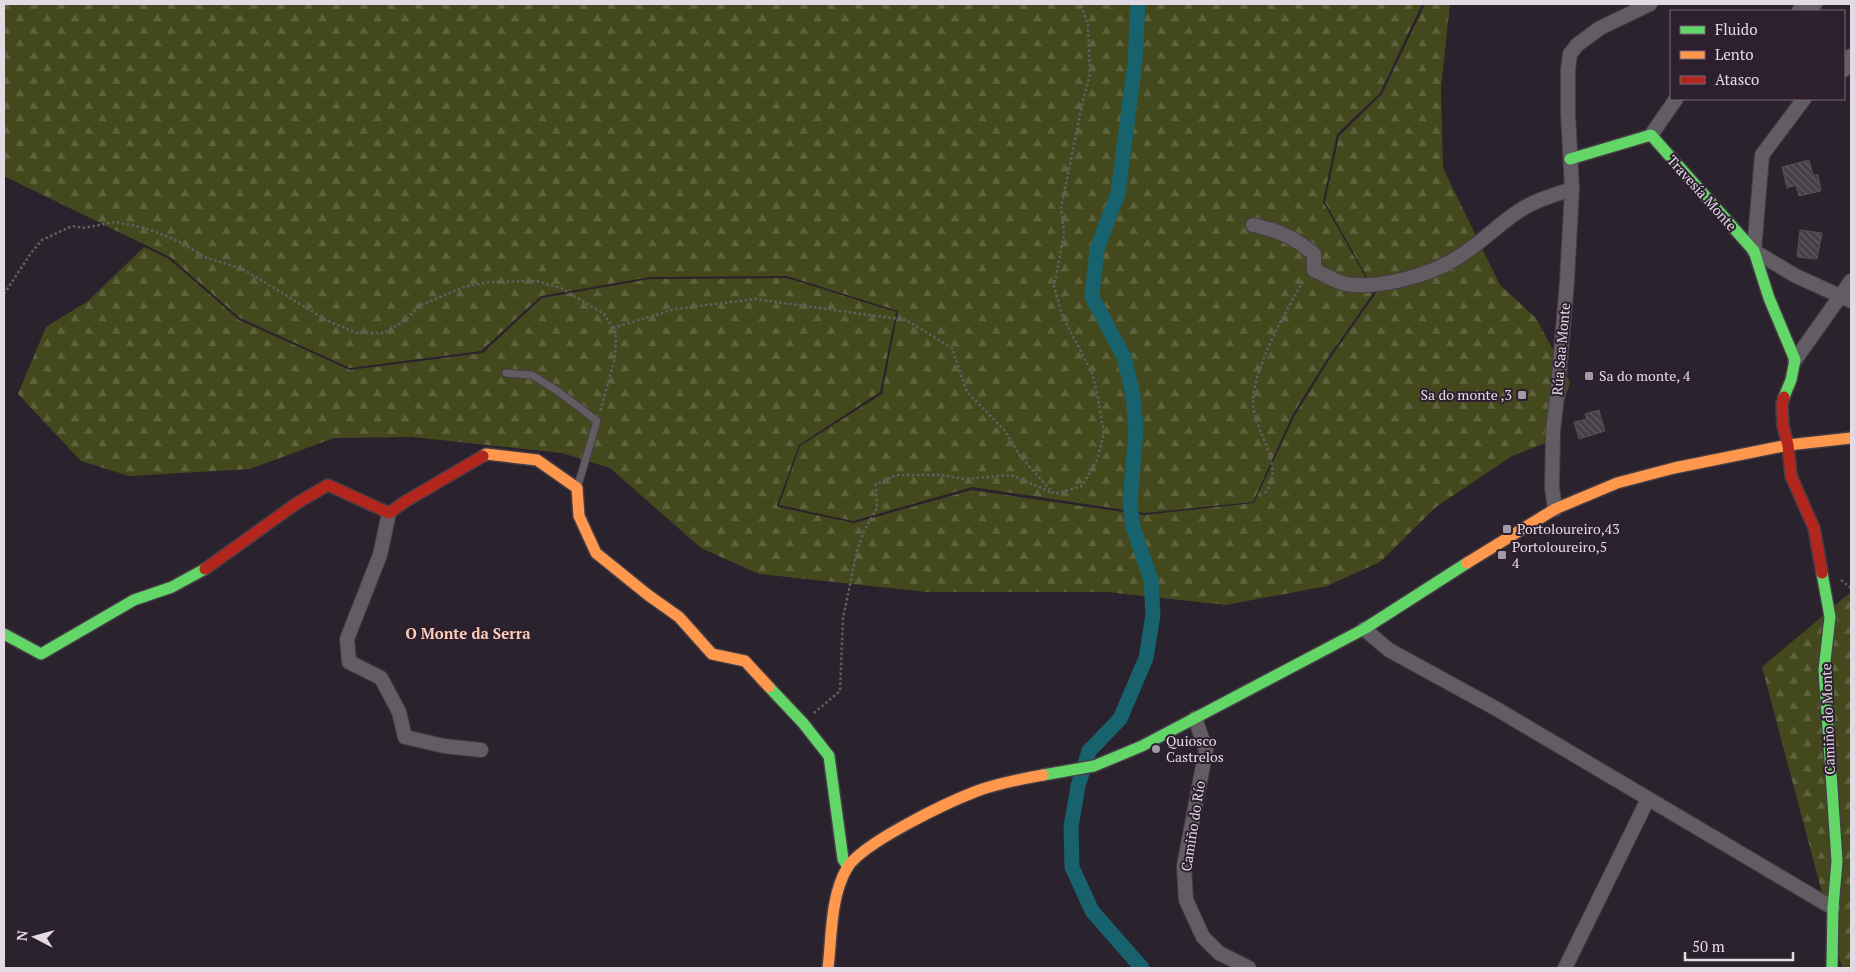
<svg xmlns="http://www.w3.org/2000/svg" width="1855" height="972" font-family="'PT Serif',serif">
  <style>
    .forest { fill: url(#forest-firs) }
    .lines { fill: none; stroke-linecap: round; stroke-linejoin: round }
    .canal { stroke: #18626d; stroke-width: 15 }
    .building { fill: url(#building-back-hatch); stroke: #585057 }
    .lane-casing { stroke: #453d46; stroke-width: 9 }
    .street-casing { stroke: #453d46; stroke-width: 16 }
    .fast-casing { stroke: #453d46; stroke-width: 14 }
    .slow-casing { stroke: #453d46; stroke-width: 14 }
    .jam-casing { stroke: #453d46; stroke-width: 14 }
    .path { stroke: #635e64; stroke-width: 2.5; stroke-dasharray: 2.5 2.5; stroke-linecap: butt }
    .lane { stroke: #625c63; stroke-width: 7 }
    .street { stroke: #625c63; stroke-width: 14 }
    .fast { stroke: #63d668; stroke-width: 11 }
    .slow { stroke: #ff974d; stroke-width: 11 }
    .jam { stroke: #b3261e; stroke-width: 11 }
    .poi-dot { fill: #a29aa4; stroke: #2e1f2f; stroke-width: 2 }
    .labels { text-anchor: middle; stroke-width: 4; stroke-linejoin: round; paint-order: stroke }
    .street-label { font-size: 14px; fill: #e3dae4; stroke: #2e1f2f }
    .poi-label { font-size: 14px; fill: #e3dae4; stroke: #2e1f2f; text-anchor: start }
    .neighbourhood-label { font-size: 15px; font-weight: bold; fill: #fcceb8; stroke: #2e1f2f }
  </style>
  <defs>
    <pattern id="forest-firs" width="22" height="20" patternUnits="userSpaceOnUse" patternTransform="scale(1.25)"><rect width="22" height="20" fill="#43491c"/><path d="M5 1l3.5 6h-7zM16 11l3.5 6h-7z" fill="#5e633d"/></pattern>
    <pattern id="building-back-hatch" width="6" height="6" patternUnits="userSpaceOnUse" patternTransform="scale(1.25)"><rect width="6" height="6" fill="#463f46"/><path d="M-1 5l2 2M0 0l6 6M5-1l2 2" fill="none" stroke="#615a61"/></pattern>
  </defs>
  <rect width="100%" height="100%" fill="#2a222c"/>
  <g class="forest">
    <path d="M4,4h1418l-42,89 -43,41 -14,68 51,90 -45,64 -36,58 -40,88 -108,11 -173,-26 -119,34 -74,-16 21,-59 82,-52 16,-83 -111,-35 -137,1 -109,19 -60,55 -131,17 -110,-50 -70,-61 -166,-81z"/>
    <path d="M1425,4h25l-9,84 2,80 57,117 36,33 34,64 -17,58 -41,16 -76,51 -56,55 -53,24 -101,19 -119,-13h-180l-168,-18 -58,-26 -91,-80 -48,-15 -149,-16 -79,1 -84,31 -121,7 -48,-15 -63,-67 28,-67 42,-26 56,-54 25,12 70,61 111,50 133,-17 59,-55 108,-19 137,-1 109,34 -16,80 -81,53 -22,60 1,2 76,16 118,-33 172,25 110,-12 41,-88 36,-58 45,-64 -51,-91 14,-66 43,-42z"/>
    <path d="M1851,592v376h-9l-80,-301z"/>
  </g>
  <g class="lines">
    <path class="canal" d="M1138,4l-3,58 -17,131 -21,56 -5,48 32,60 9,38 3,34 -6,74 3,24 18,53 2,35 -7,43 -26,61 -31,32 -11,35 -7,41 1,40 20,44 50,57"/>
  </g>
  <g class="building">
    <path d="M1809,160l4,15h5l3,16 -22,5 -3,-11 -9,3 -5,-21z"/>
    <path d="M1800,230l22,3 -5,26 -20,-2z"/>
    <path d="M1599,410l6,21 -26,8 -5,-17 13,-3 -2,-5z"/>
  </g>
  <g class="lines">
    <g class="lane-casing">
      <path id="lane" d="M506,373l26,2 27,17 38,29 -19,64"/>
    </g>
    <g class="street-casing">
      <g id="street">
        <path d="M1799,11l16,-7"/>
        <path d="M1844,70l7,-14"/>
        <path d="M1804,99l-42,56 -8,96 42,25 55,25"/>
        <path d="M1651,135l25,-36"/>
        <path d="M1253,225c27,6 39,11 61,29v16c10,4 21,12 32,14 32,5 82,-8 109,-25 23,-13 42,-34 64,-48 16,-11 35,-16 53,-22"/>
        <path d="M1795,360l56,-79"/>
        <path d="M1555,509l-3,-21 1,-57 5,-43 9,-107 5,-92 -4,-76v-44l2,-15 7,-9 23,-17 50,-24"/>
        <path d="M389,513l-9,42 -33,84 2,23 32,16 18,34 6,25 39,9 37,4"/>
        <path d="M1364,629l25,21 106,58 338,200"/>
        <path d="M1195,718l11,32 -22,116 2,34 17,37 16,16 30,15"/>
        <path d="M1565,968l83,-169"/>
      </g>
    </g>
    <g class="fast-casing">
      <g id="fast">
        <path d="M1570,159l81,-24 103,116 15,47 26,62 -4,20 -7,17"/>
        <path d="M1822,573l8,44 -6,53 13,191 -4,47 -1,60"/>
        <path d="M4,634l37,20 93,-54 38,-13 33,-18"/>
        <path d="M769,687l34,36 26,33 14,103 5,8"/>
        <path d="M1043,775l51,-9 48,-20 222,-117 103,-66"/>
      </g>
    </g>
    <g class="slow-casing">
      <g id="slow">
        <path d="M483,456l3,-2 51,6 40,28 2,28 17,37 52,42 31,22 33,37 33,7 24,26"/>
        <path d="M1467,563l88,-54 62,-26 57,-15 114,-23 63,-7"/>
        <path d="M828,968c4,-33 2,-70 19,-100 15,-25 101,-66 130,-77 21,-8 44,-12 66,-16"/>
      </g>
    </g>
    <g class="jam-casing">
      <g id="jam">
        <path d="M1784,397l-2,7 1,22 5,19 3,31 23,52 8,45"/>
        <path d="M205,569l92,-66 31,-18 61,28 17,-12 77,-45"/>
      </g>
    </g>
    <g class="path">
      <path d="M4,4h1"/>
      <path d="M4,294l27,-41 11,-13 30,-14 12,2 31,-6 30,6 31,12 31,18 36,11 83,51 31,13h26l22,-12 14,-15 45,-19 25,-5 47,-1 25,7 43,26 12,19 -1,25 -15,54"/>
      <path d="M613,328l62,-19 80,-10 151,21 46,28 15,44 39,40 14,24 34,38 28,-8 15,-26 7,-27 -7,-40 -5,-20 -29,-56 -9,-30 10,-54 -3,-25 22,-108 7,-25 -2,-50 -7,-21"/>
      <path d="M1265,493c22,-26 -11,-61 -12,-90 0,-36 34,-93 51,-124"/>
      <path d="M1841,580l10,8"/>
      <path d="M814,713l26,-22 3,-73 14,-67 7,-20 13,-23 -1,-24 20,-9h45l24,4 46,-4 41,18"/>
    </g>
    <use href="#lane" class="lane"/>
    <use href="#street" class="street"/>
    <use href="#fast" class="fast"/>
    <use href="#slow" class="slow"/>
    <use href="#jam" class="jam"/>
  </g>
  <g class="poi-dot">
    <rect x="1584" y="371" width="10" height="10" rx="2.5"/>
    <rect x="1517" y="390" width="10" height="10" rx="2.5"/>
    <rect x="1502" y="524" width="10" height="10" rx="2.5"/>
    <rect x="1497" y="550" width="10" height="10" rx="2.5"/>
    <circle cx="1156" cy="749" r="5"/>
  </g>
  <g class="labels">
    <g class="street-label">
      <text transform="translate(1702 193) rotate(48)" y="5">Travesía Monte</text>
      <text transform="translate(1561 349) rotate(-85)" y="5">Rúa Saa Monte</text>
      <text transform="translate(1828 719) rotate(-92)" y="5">Camiño do Monte</text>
      <text transform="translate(1193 826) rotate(-81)" y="5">Camiño do Río</text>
    </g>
    <g class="poi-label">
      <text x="1599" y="381">Sa do monte, 4</text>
      <text x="1512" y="400" text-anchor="end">Sa do monte ,3</text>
      <text x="1517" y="534">Portoloureiro,43</text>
      <text x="1512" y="552">Portoloureiro,5<tspan x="1512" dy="16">4</tspan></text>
      <text x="1166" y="746">Quiosco<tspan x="1166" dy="16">Castrelos</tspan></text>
    </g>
    <g class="neighbourhood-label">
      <text x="468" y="639">O Monte da Serra</text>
    </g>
  </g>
  <rect width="1855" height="972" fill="none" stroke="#e3dae4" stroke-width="10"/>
  <rect x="1670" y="10" width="175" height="90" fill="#2e1f2f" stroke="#766a77"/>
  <rect x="1680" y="26" width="25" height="8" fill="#63d668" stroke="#766a77"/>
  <text x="1715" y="35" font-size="15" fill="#e3dae4">Fluido</text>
  <rect x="1680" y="51" width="25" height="8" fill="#ff974d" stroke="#766a77"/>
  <text x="1715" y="60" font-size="15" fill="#e3dae4">Lento</text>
  <rect x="1680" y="76" width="25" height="8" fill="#b3261e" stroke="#766a77"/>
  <text x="1715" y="85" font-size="15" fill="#e3dae4">Atasco</text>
  <g transform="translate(35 937) rotate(276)" stroke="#2e1f2f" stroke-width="4" paint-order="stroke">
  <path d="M0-4L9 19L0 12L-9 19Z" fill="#e3dae4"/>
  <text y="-8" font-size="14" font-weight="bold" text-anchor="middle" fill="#e3dae4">N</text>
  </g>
  <path d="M1685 952v8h108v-8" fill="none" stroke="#e3dae4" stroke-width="2.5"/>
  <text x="1692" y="952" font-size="15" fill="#e3dae4" stroke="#2e1f2f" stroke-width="4" paint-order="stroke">50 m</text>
</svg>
